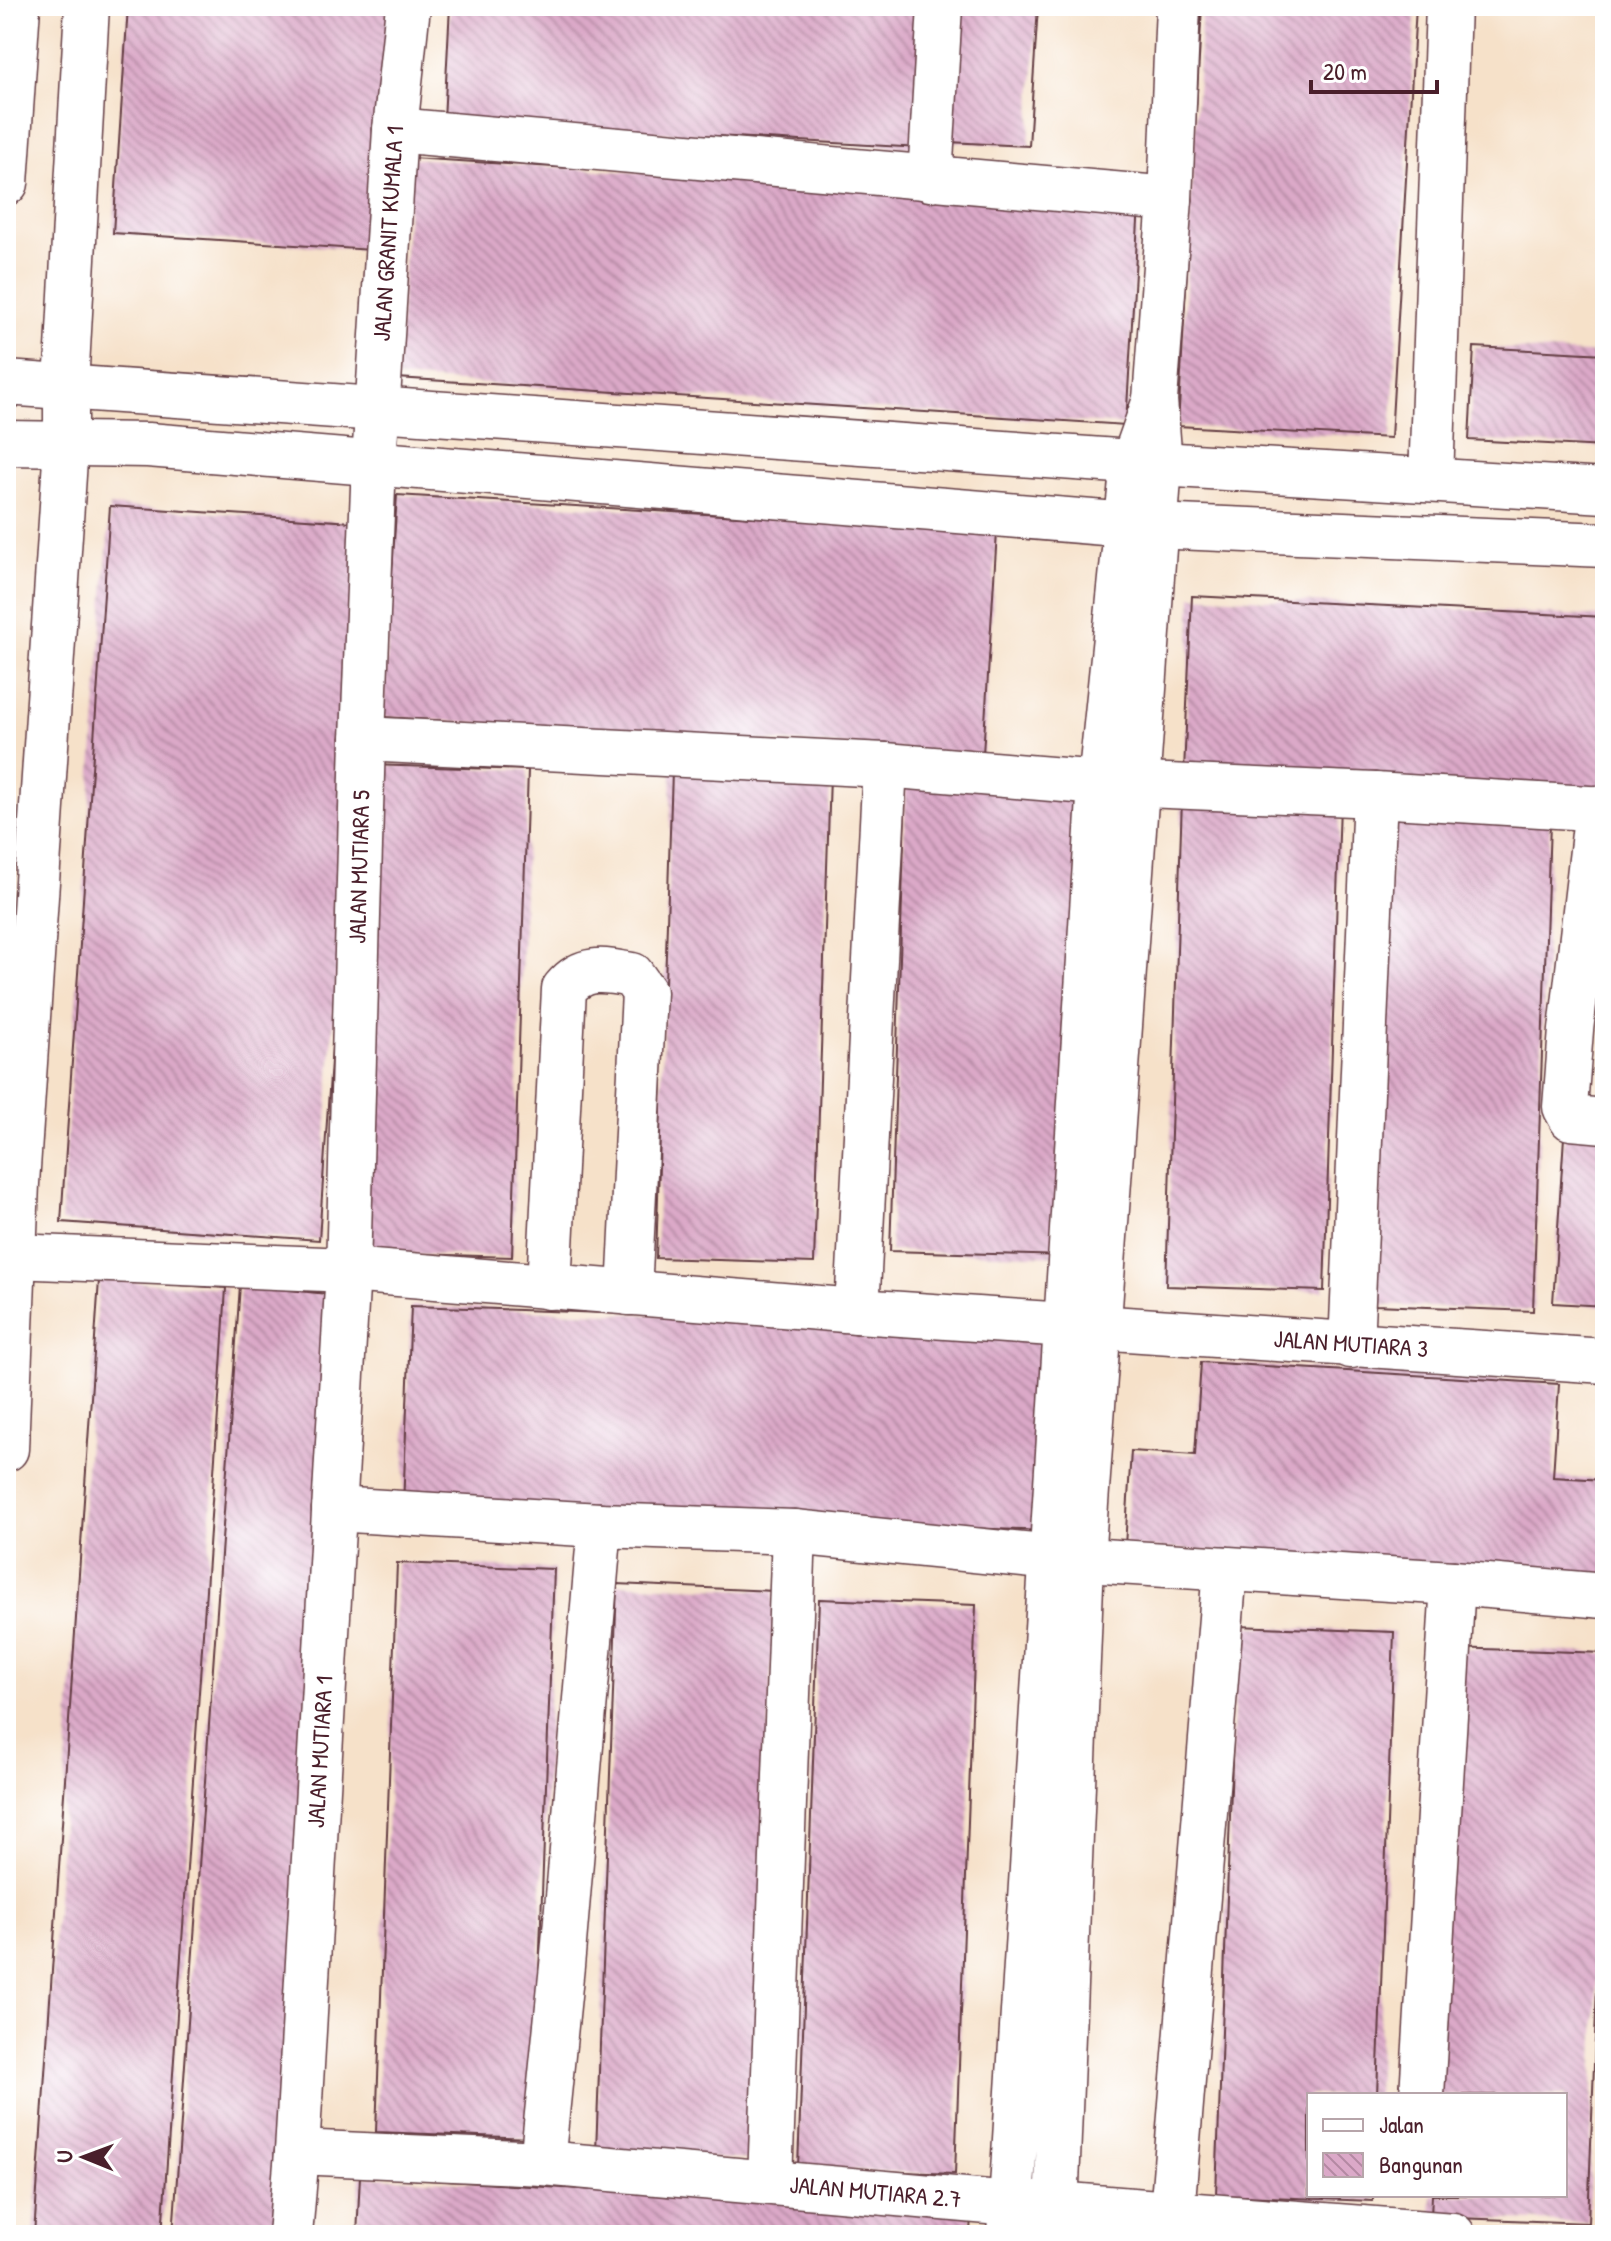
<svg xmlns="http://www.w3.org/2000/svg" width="1611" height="2241" font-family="'Patrick Hand',sans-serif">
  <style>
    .building { fill: url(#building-back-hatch) }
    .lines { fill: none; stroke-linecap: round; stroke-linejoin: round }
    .minor-casing { stroke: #643c43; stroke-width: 47 }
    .minor { stroke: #fff; stroke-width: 44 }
    .labels { text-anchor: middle; stroke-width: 7; stroke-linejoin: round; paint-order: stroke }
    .street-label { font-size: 24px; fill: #4a1f2b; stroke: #fff }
  </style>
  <defs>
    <pattern id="building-back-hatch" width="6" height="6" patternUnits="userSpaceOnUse" patternTransform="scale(2)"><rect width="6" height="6" fill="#dba9c8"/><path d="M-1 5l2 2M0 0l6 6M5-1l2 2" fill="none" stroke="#b489a3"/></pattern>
  </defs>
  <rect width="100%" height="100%" fill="#fff"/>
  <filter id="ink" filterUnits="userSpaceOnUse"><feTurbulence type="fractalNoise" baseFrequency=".0125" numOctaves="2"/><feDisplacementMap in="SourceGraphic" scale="16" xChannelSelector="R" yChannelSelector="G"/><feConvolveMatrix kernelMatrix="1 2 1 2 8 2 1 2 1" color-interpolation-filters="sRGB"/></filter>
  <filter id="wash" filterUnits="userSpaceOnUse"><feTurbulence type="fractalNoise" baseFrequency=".006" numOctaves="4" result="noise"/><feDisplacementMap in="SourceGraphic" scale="32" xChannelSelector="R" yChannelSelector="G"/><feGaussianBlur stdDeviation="1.8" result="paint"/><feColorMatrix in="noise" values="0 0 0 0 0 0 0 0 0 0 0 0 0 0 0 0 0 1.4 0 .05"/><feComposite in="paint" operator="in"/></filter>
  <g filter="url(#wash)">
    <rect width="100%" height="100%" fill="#f6e1c9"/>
    <g id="blocks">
      <g class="building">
        <path d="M128,6h261l-17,244 -259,-17z"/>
        <path d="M450,6h478l-8,142 -476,-28z"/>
        <path d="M956,6h82l-9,140 -80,-4z"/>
        <path d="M1202,6h214l-25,432 -213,-12z"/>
        <path d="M411,158l728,46 -13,221 -729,-47z"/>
        <path d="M1474,347l131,7v93l-136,-7z"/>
        <path d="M397,495l600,37 -14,222 -600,-37z"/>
        <path d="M110,506l257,17 -48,717 -258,-18z"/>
        <path d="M1192,596l413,21v175l-421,-21z"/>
        <path d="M370,765l158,5 -16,487 -158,-5z"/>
        <path d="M672,771l158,5 -16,487 -158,-5z"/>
        <path d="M906,783l174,7 -16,466 -174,-5z"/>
        <path d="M1182,798l158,6 -16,487 -158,-5z"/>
        <path d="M1392,818l158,5 -17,488 -158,-6z"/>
        <path d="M1605,845v160l-12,-1z"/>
        <path d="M1565,1122l40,2v182l-52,-3z"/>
        <path d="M99,1280l127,8 -6,96 -58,851h-128z"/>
        <path d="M240,1285l97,10 -61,940h-103z"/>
        <path d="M411,1306l646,23 -8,202 -646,-24z"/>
        <path d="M1201,1362l358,22 -6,93 52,3v96l-480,-30 6,-95 64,4z"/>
        <path d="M397,1563l157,6 -21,569 -157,-6z"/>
        <path d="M617,1584l157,7 -21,569 -157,-7z"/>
        <path d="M819,1599l157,6 -21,569 -157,-6z"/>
        <path d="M1237,1626l157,6 -17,463h-68v100h64v6l-157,-6z"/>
        <path d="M1452,1648l153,5v122l-17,448 -157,-6 1,-22h133v-100h-130z"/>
        <path d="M360,2176l611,36 -1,23h-613z"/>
      </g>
    </g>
  </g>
  <g filter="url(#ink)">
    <use href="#blocks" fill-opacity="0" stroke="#643c43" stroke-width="2"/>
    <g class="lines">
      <g class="minor-casing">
        <g id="minor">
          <path d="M395,130l775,69"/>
          <path d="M930,179l10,-173"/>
          <path d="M6,183l12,-177"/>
          <path d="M6,383l1154,81 445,27"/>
          <path d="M1155,400l15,-201 8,-193"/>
          <path d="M6,443l142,2 981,80 476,20"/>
          <path d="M1431,479l17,-473"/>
          <path d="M363,739l522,26 215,18 275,12 230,14"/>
          <path d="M1597,808l-26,222 -6,77 6,11 34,3"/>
          <path id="s1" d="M14,1256l334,14 509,41 748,50"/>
          <path d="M549,1287l15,-298c19,-24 41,-19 68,-14l12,17 -15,301"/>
          <path d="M857,1311l28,-546"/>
          <path d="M1351,1346l24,-551"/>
          <path d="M6,1449l11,-266 49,-738v-60l21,-379"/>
          <path d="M334,1509l266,16 194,7 260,26 399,25 152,13"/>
          <path d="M1422,2095l31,-512"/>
          <path id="s2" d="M297,2152l245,11 469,41h45l397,31"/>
          <path d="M542,2163l20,-197 38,-441"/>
          <path d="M770,2181l24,-649"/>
          <path d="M1172,2213l53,-644"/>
          <path id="s3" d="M290,2235l7,-83 51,-882 15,-531 11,-277 21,-332 13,-124"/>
          <path d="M1009,2235l91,-1452 33,-321 22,-62 5,64 -78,1096 -27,675"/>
        </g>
      </g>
      <use href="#minor" class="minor"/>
    </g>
  </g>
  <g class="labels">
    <g class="street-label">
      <text dy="8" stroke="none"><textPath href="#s3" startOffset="2004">JALAN GRANIT KUMALA 1</textPath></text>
      <text dy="8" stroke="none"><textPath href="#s3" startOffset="1370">JALAN MUTIARA 5</textPath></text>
      <text dy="8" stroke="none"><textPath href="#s1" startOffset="1340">JALAN MUTIARA 3</textPath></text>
      <text dy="8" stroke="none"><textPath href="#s3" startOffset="484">JALAN MUTIARA 1</textPath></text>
      <text dy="8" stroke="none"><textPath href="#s2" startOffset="580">JALAN MUTIARA 2.7</textPath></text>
    </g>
  </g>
  <rect width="1611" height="2241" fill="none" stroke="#fff" stroke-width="32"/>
  <rect x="1307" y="2093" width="260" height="104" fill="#ffffff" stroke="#b7a5aa" stroke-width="2"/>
  <rect x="1323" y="2119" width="40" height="12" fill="#ffffff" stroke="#b7a5aa" stroke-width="2"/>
  <text x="1379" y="2133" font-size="24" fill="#4a1f2b">Jalan</text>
  <rect x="1323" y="2153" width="40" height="24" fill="url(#building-back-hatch)" stroke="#b7a5aa" stroke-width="2"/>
  <text x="1379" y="2173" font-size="24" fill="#4a1f2b">Bangunan</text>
  <g transform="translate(84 2157) rotate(271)" stroke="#ffffff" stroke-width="6" paint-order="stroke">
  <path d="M0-6L14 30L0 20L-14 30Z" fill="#4a1f2b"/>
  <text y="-12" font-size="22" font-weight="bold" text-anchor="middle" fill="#4a1f2b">U</text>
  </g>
  <path d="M1311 80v12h126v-12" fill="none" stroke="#4a1f2b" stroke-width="4"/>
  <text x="1323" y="80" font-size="24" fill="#4a1f2b" stroke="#ffffff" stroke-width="6" paint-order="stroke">20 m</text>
</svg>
